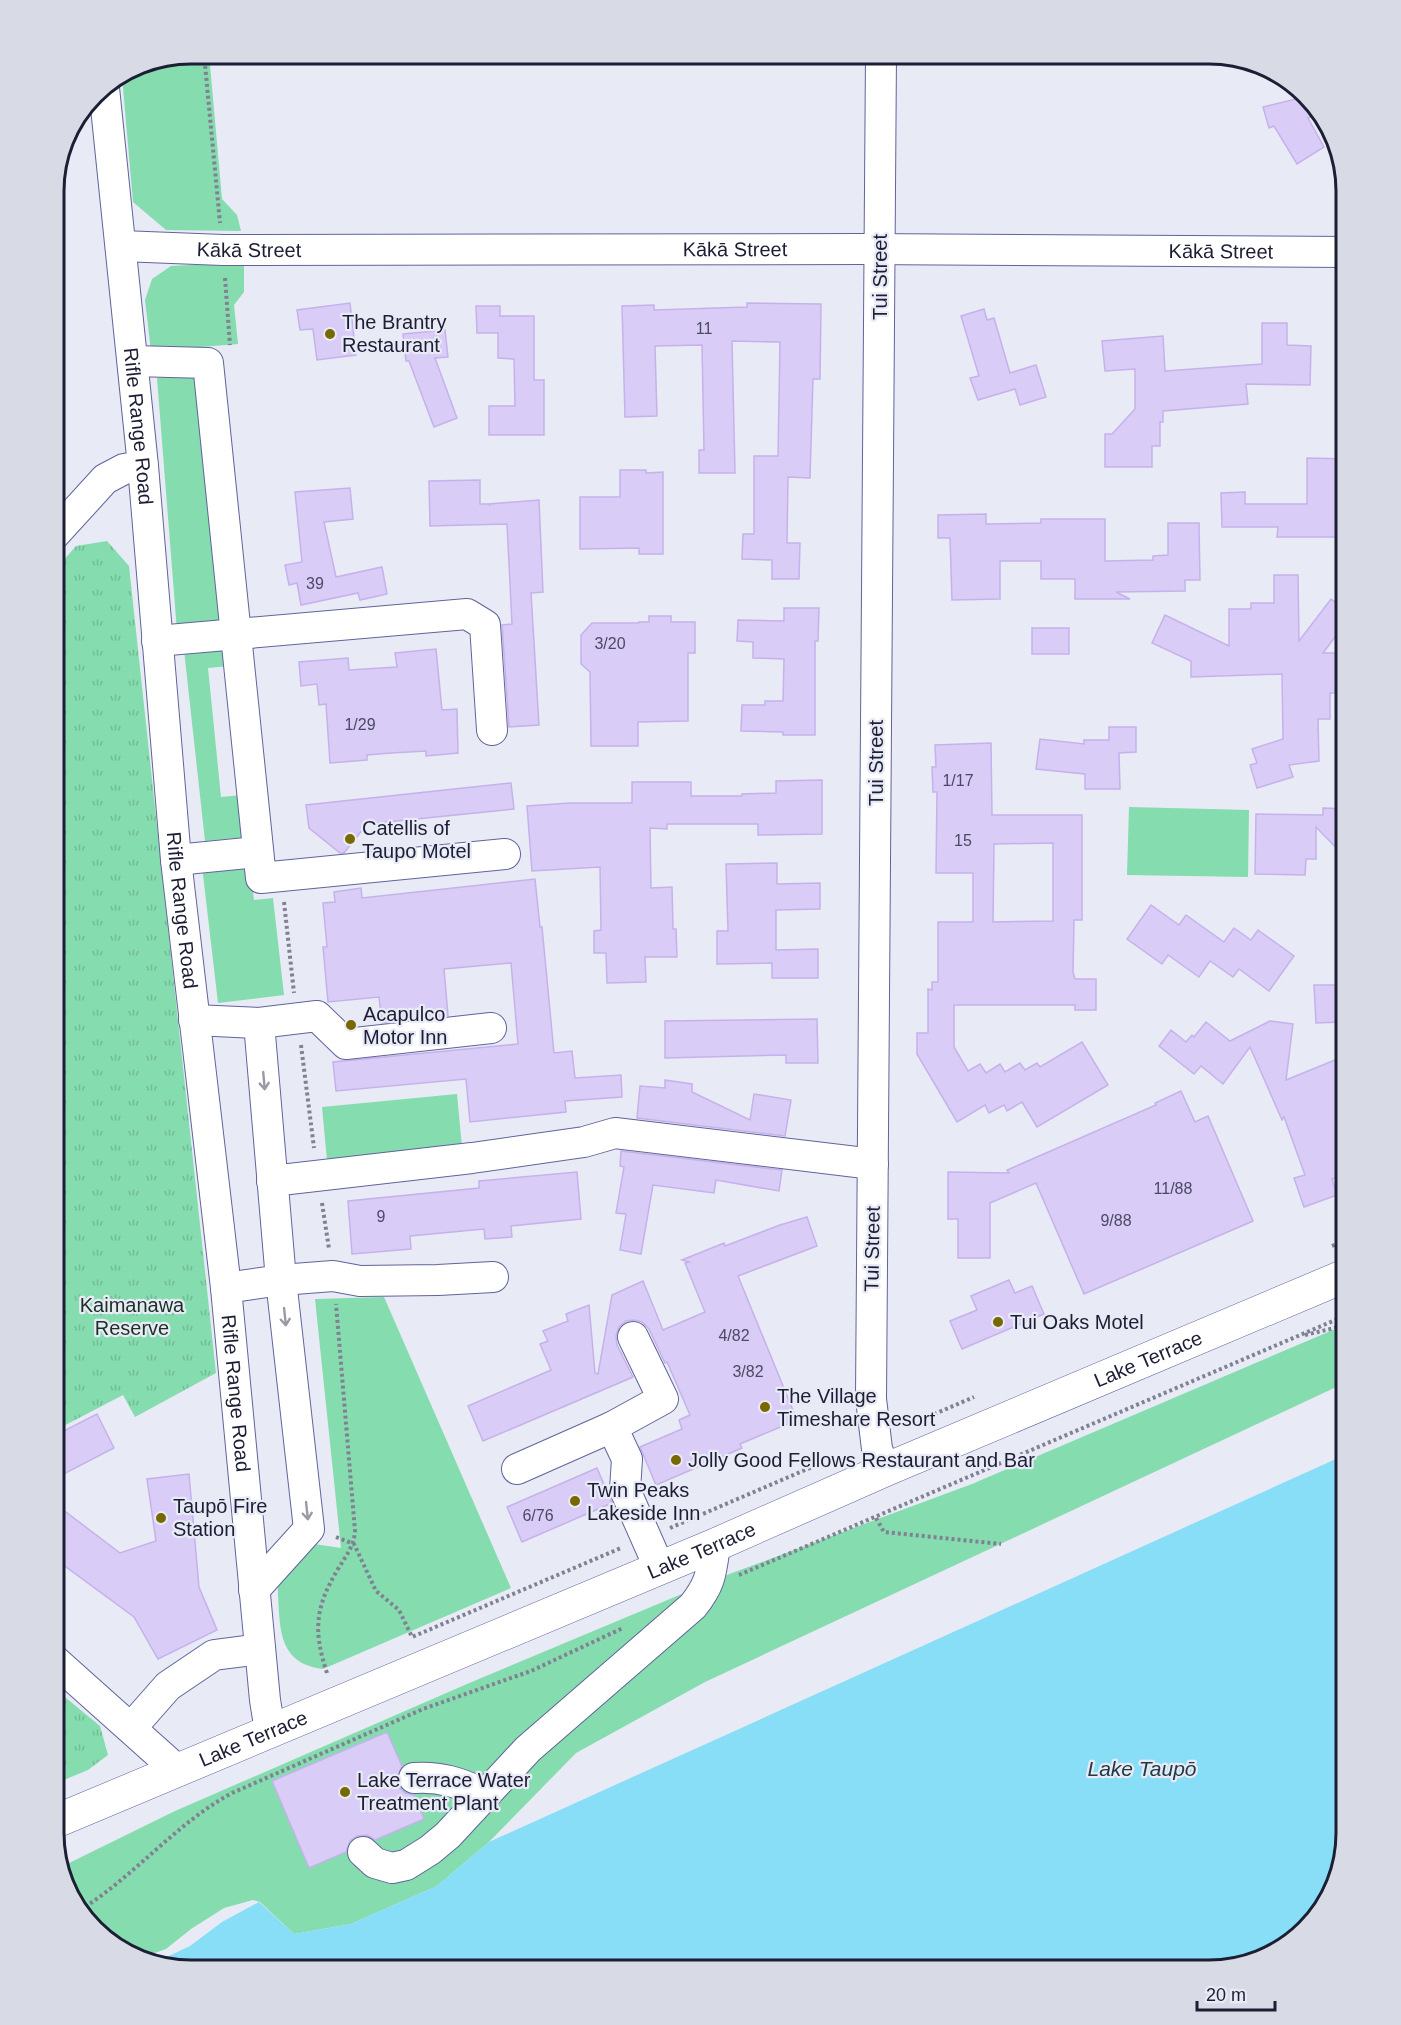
<svg xmlns="http://www.w3.org/2000/svg" width="1401" height="2025" font-family="Helvetica,sans-serif">
  <style>
    .grass { fill: #85dcae }
    .park { fill: url(#park-tufts) }
    .water { fill: #88ddf7 }
    .building { fill: #d9ccf6; stroke: #c5b2eb; stroke-width: 1.5; fill-rule: evenodd }
    .lines { fill: none; stroke-linecap: round; stroke-linejoin: round }
    .minor-casing { stroke: #606499; stroke-width: 32 }
    .major-casing { stroke: #606499; stroke-width: 34 }
    .path { stroke: #808293; stroke-width: 4; stroke-dasharray: 3 3; stroke-linecap: butt }
    .minor { stroke: #fff; stroke-width: 30 }
    .major { stroke: #fff; stroke-width: 33 }
    .oneway { stroke: #999aa4 }
    .poi-dot { fill: #776800; stroke: #e8eaf6; stroke-width: 2 }
    .labels { text-anchor: middle; stroke-width: 4.5; stroke-linejoin: round; paint-order: stroke }
    .number-label { font-size: 16px; fill: #4b4a64 }
    .street-label { font-size: 20px; fill: #1c1e34; stroke: #e8eaf6 }
    .poi-label { font-size: 20px; fill: #1c1e34; stroke: #e8eaf6; text-anchor: start }
    .park-label { font-size: 20px; fill: #1a3024; stroke: #e8eaf6 }
    .water-label { font-size: 21px; font-style: italic; fill: #203b44; stroke: #e8eaf6 }
    .rim { fill: none; stroke: #1c1e34; stroke-width: 3 }
  </style>
  <defs>
    <pattern id="park-tufts" width="24" height="20" patternUnits="userSpaceOnUse" patternTransform="scale(1.5)"><rect width="24" height="20" fill="#85dcae"/><path d="M3 7l-1-3M5 7V3M7 7l1-3M15 17l-1-3M17 17v-4M19 17l1-3" fill="none" stroke="#72bc96"/></pattern>
  </defs>
  <rect width="100%" height="100%" fill="#e8eaf6"/>
  <g class="grass">
    <path d="M192,54h17l13,145 15,16 4,16 -75,-1 -33,-28 -11,-126 17,-12z"/>
    <path d="M244,262v30l-10,13 4,39 -87,7 -6,-51 7,-21 19,-13z"/>
    <path d="M202,374l21,253 -46,4 -20,-253z"/>
    <path d="M226,645l3,21 -21,2 13,129 21,-2 5,42 -42,4 -21,-191z"/>
    <path d="M1129,807l120,3 -1,67 -121,-2z"/>
    <path d="M249,860l5,40 19,-2 11,97 -66,8 -16,-137z"/>
    <path d="M457,1094l5,53 -135,13 -5,-53z"/>
    <path d="M384,1297l127,291 -188,81c-50,-6 -42,-49 -46,-89l37,-36 27,4 -26,-249z"/>
    <path d="M1347,1324v58l-642,300 -129,71 -87,89 -52,44 -86,38 -57,10 -34,-32 -7,-2 -29,8 -33,21 -25,20 -23,8 -28,-9 -43,-46 -9,-36 112,-55 292,-127 265,-111 240,-89z"/>
  </g>
  <g class="park">
    <path d="M107,541l22,25 87,807 -81,44 -12,-22 -69,36v-860l22,-25z"/>
    <path d="M54,1688l46,38 8,29 -20,15 -34,14z"/>
  </g>
  <path class="water" d="M1347,1454v380l-19,68 -50,51 -68,18h-1027l-27,-9 34,-16 32,-24 37,-20 35,32 57,-10 86,-38 52,-44z"/>
  <g class="building">
    <path d="M1304,97l9,19 -5,2 16,29 -27,17 -23,-38 -5,2 -6,-21z"/>
    <path d="M350,303l6,52 -39,5 -4,-31 -13,1 -3,-20z"/>
    <path d="M747,303l74,1 -1,75h-7l-3,99 -22,-1 -1,66h13l-1,36h-27v-19l-30,-1 1,-25h11v-78h24l2,-114 -48,-1 3,132h-36v-23h5l-2,-105 -47,1 2,70 -32,1 -3,-111 32,-1v5l93,-3z"/>
    <path d="M476,306h24v10h34v64h10v55h-55v-29h26l-1,-47 -16,-1v-25h-21z"/>
    <path d="M984,309l3,11 7,-2 16,55 26,-8 10,32 -26,8 -5,-16 -37,11 -8,-22 9,-2 -18,-60z"/>
    <path d="M1262,323h25v22l24,1 -1,39 -64,-1 2,20 -85,7v11h-3v24h-8v21h-47v-33h7l23,-25v-40l-30,2 -3,-30 61,-5 2,35 97,-7z"/>
    <path d="M445,330l3,27 -13,1 22,60 -23,9 -25,-66h-3l-3,-27z"/>
    <path d="M1307,458l40,1v78h-70l1,-10h-56l-1,-34 24,-1v12h62z"/>
    <path d="M620,470h26v3l17,-1v82h-24v-6l-59,1v-52h40z"/>
    <path d="M480,480v24h9l1,2 -1,-2 50,-4 4,92 -12,1 8,132 -30,2 -7,-102 10,-1 -5,-100 -77,2 -1,-45z"/>
    <path d="M350,488l3,31 -29,3 12,55 46,-10 5,27 -27,6 -2,-7 -57,12 -4,-22 -8,2 -4,-20 17,-3 -7,-70z"/>
    <path d="M986,514v10l55,-1v-4h64v42l48,-1v-4l15,-1v-32h31l1,57h-15v11l-69,1 14,7h-55v-20h-34v-18h-41v38l-48,1 -2,-62h-12v-23z"/>
    <path d="M1274,575h24l1,66 32,-42 16,12v10l-24,32h22v40h-15v26h-12l1,42 -30,4 4,12 -36,11 -7,-23 7,-2 -5,-14 31,-10 -1,-65 -91,3v-16l-39,-18 13,-28 64,31v-37h22v-6h23z"/>
    <path d="M784,608h35l-1,33h-3v94h-32v-3l-42,-1 1,-26h23v-4h18l1,-42 -31,-1v-16l-16,-1 1,-21 46,1z"/>
    <path d="M649,616h22v6h24v31h-7v68l-50,1v24h-47l-1,-74 -9,-8v-29l11,-12h47v-1h10z"/>
    <rect x="1032" y="628" width="37" height="26"/>
    <path d="M436,649l6,61 15,-1 1,44 -32,3v-5l-35,2 -24,2v5l-37,3 -4,-59 -7,1 -2,-21 -16,2 -2,-24 49,-4 1,12 48,-3 -2,-14z"/>
    <path d="M1109,727h27v25l-17,1 1,36h-35v-15l-49,-5 4,-30 44,5v-4h25z"/>
    <path d="M991,743l1,72h90v105h-8l-1,52 2,7h21v31h-21v-5h-121v42l14,24 12,-7 6,9 14,-9 5,8 15,-9 5,7 12,-7 3,4 42,-25 26,43 -71,42 -15,-25 -15,9 -3,-6 -15,8 -4,-8 -28,17 -40,-68v-21h11v-44l4,1v-8h6v-60h35v-49h-37l1,-81h-4l-1,-25h4l-1,-22zM1053,843v78l-60,1 1,-78z"/>
    <path d="M822,780v54l-64,1v-11h-91v5l-17,-1 1,60 21,-1 1,42h3l1,28h-32l1,25 -39,1 -1,-30h-12v-22l7,-1 -1,-63 -68,4 -5,-65 43,-3h62v-21h59v14h51v-2l34,-1v-12z"/>
    <path d="M511,783l3,26 -147,15 -23,29h-4l-31,-25 -3,-23z"/>
    <path d="M1323,808l24,1v50l-31,-32v32h-10l-1,16 -50,-1 1,-60 67,1z"/>
    <path d="M777,863v21l43,-1v26l-44,1v40l42,-1v29h-46v-15l-55,1v-33h11l-2,-67z"/>
    <path d="M535,879l5,48h2l12,126 18,-2 3,27 46,-3 1,22 -57,4 1,11 -96,10 -4,-43 -130,12 -3,-29 185,-18 -7,-81 -67,6 4,46 -66,8 -3,-26 -51,5 -5,-55h4l-4,-44 12,-1 -1,-10 27,-4 1,10z"/>
    <path d="M1151,905l28,20 7,-10 38,27 10,-14 17,12 7,-10 36,26 -25,35 -30,-22 -6,8 -23,-16 -11,16 -31,-22 -6,9 -35,-25z"/>
    <path d="M1314,985h26l1,37 -25,1z"/>
    <path d="M817,1019l1,44h-32v-8l-121,3v-37z"/>
    <path d="M1270,1021l23,3 -7,56 56,-23v3l5,-2v116l-15,5 5,16 -33,12 -10,-29 11,-3 -21,-58 -2,3 -32,-73 -27,37 -22,-18 -7,8 -35,-28 12,-16 15,12 6,-7 2,2 12,-15 24,19z"/>
    <path d="M665,1080l27,4v8l58,28 4,-26 37,6 -6,36 -148,-18 3,-32 25,2z"/>
    <path d="M1181,1091l14,31 13,-6 45,105 -169,73 -48,-111 -46,20v55h-32v-39h-10v-47l61,1 -2,-3 149,-65 -1,-2z"/>
    <path d="M621,1151l161,19 -3,21 -63,-11 -2,13 -61,-8 -12,69 -21,-4 6,-36 -10,-1 8,-46 -4,-1z"/>
    <path d="M577,1172l4,47 -70,7 1,11 -27,2 -1,-10 -74,7 1,13 -59,5 -4,-53 131,-13v-7z"/>
    <path d="M807,1217l10,29 -79,30 59,144 -57,24 2,4 -86,37 -16,-38 42,-18 -3,-9 11,-5 -23,-53 -2,1 -16,-34 -7,-7 -8,-2 -8,1 -7,6 -3,9 1,9 16,32 -150,64 -15,-35 83,-36 -11,-26 8,-3 -5,-10 25,-10 -2,-7 23,-9 6,68 3,1 14,-79 31,-14 20,49 42,-18 -20,-49 4,-1 -7,-2 42,-17 1,3 55,-21z"/>
    <path d="M1009,1280l6,13 17,-7 12,28 -82,35 -12,-28 27,-11 -6,-14z"/>
    <path d="M97,1414l17,34 -60,31v-43z"/>
    <path d="M597,1468l15,35 -90,39 -15,-35z"/>
    <path d="M189,1474l10,113 18,43 -59,29 -24,-42 -80,-59v-55l66,50 36,-12 -9,-62z"/>
    <path d="M387,1732l15,34 -5,12 2,9 6,6 9,2 10,24 -49,21 -8,-5 -10,1 -7,5 -4,11 -37,16 -37,-87z"/>
  </g>
  <g class="lines">
    <g class="minor-casing">
      <g id="minor">
        <path d="M881,54l-10,1345 6,50 8,21"/>
        <path id="s1" d="M104,88l39,378 33,394 50,428 39,412 5,31"/>
        <path id="s2" d="M121,246l102,4 640,-1 484,3"/>
        <path d="M133,361l75,2 53,515 244,-24"/>
        <path d="M54,535l51,-56 19,-10 19,-3"/>
        <path d="M157,641l310,-27 18,11 7,105"/>
        <path d="M176,860l81,-8"/>
        <path d="M194,1020l65,3 58,-7 29,28 145,-16"/>
        <path d="M272,1181l200,-23 112,-16 31,-9 258,31"/>
        <path d="M226,1288l55,-8 52,-4 27,5 78,-1 55,-3"/>
        <path d="M633,1337l30,62 -51,28 15,32 -2,31 34,77"/>
        <path d="M517,1469l95,-42"/>
        <path d="M254,1590l55,-61 -28,-249 -22,-257"/>
        <path d="M54,1660l123,110"/>
        <path d="M131,1728l37,-42 46,-31 46,-6"/>
        <path d="M414,1778c27,-2 46,5 70,16"/>
        <path d="M363,1852l12,11 17,5 14,-3 24,-15 18,-15 80,-86 165,-143c18,-23 18,-32 22,-61"/>
      </g>
    </g>
    <g class="major-casing">
      <g id="major">
        <path id="s3" d="M54,1822l661,-277 170,-75 462,-195"/>
      </g>
    </g>
    <g class="path">
      <path d="M204,54l16,169"/>
      <path d="M225,278l5,67"/>
      <path d="M284,902l10,91"/>
      <path d="M301,1045l13,103"/>
      <path d="M322,1203l7,46"/>
      <path d="M1332,1246l15,-6"/>
      <path d="M1305,1335l42,-10"/>
      <path d="M923,1419l51,-22"/>
      <path d="M876,1518l8,14 117,12"/>
      <path d="M670,1528l142,-61"/>
      <path d="M336,1537l18,7 22,47 23,19 13,27 209,-89"/>
      <path d="M739,1575l608,-260"/>
      <path d="M327,1673c-14,-42 -12,-66 11,-104 8,-13 16,-23 17,-38l-19,-227"/>
      <path d="M80,1910c55,-34 95,-86 152,-117l191,-84 108,-38 92,-43"/>
    </g>
    <use href="#minor" class="minor"/>
    <use href="#major" class="major"/>
  </g>
  <defs><path id="oneway-shaft" d="M-6 0H5M1.5-3L5.5 0L1.5 3" fill="none" stroke-width="1.6" stroke-linecap="round" stroke-linejoin="round" transform="scale(1.5)"/></defs>
  <g class="oneway">
    <use href="#oneway-shaft" transform="translate(264 1081) rotate(85)"/>
    <use href="#oneway-shaft" transform="translate(285 1317) rotate(84)"/>
    <use href="#oneway-shaft" transform="translate(307 1511) rotate(84)"/>
  </g>
  <g class="poi-dot">
    <circle cx="330" cy="334" r="6"/>
    <circle cx="350" cy="839" r="6"/>
    <circle cx="351" cy="1025" r="6"/>
    <circle cx="998" cy="1322" r="6"/>
    <circle cx="765" cy="1407" r="6"/>
    <circle cx="676" cy="1460" r="6"/>
    <circle cx="575" cy="1501" r="6"/>
    <circle cx="161" cy="1518" r="6"/>
    <circle cx="345" cy="1792" r="6"/>
  </g>
  <g class="labels">
    <g class="number-label">
      <text x="704" y="334">11</text>
      <text x="315" y="589">39</text>
      <text x="610" y="649">3/20</text>
      <text x="360" y="730">1/29</text>
      <text x="958" y="786">1/17</text>
      <text x="963" y="846">15</text>
      <text x="1173" y="1194">11/88</text>
      <text x="381" y="1222">9</text>
      <text x="1116" y="1226">9/88</text>
      <text x="734" y="1341">4/82</text>
      <text x="748" y="1377">3/82</text>
      <text x="538" y="1521">6/76</text>
    </g>
    <g class="street-label">
      <text dy="7" stroke="none"><textPath href="#s2" startOffset="128">Kākā Street</textPath></text>
      <text dy="7" stroke="none"><textPath href="#s2" startOffset="614">Kākā Street</textPath></text>
      <text dy="7" stroke="none"><textPath href="#s2" startOffset="1100">Kākā Street</textPath></text>
      <text transform="translate(880 277) rotate(-90)" y="7">Tui Street</text>
      <text dy="7" stroke="none"><textPath href="#s1" startOffset="340">Rifle Range Road</textPath></text>
      <text transform="translate(876 763) rotate(-90)" y="7">Tui Street</text>
      <text dy="7" stroke="none"><textPath href="#s1" startOffset="826">Rifle Range Road</textPath></text>
      <text transform="translate(872 1249) rotate(-89)" y="7">Tui Street</text>
      <text dy="7" stroke="none"><textPath href="#s3" startOffset="1188">Lake Terrace</textPath></text>
      <text dy="7" stroke="none"><textPath href="#s1" startOffset="1312">Rifle Range Road</textPath></text>
      <text dy="7" stroke="none"><textPath href="#s3" startOffset="702">Lake Terrace</textPath></text>
      <text dy="7" stroke="none"><textPath href="#s3" startOffset="216">Lake Terrace</textPath></text>
    </g>
    <g class="poi-label">
      <text x="342" y="329">The Brantry<tspan x="342" dy="23">Restaurant</tspan></text>
      <text x="362" y="835">Catellis of<tspan x="362" dy="23">Taupo Motel</tspan></text>
      <text x="363" y="1021">Acapulco<tspan x="363" dy="23">Motor Inn</tspan></text>
      <text x="1010" y="1329">Tui Oaks Motel</text>
      <text x="777" y="1403">The Village<tspan x="777" dy="23">Timeshare Resort</tspan></text>
      <text x="688" y="1467">Jolly Good Fellows Restaurant and Bar</text>
      <text x="587" y="1497">Twin Peaks<tspan x="587" dy="23">Lakeside Inn</tspan></text>
      <text x="173" y="1513">Taupō Fire<tspan x="173" dy="23">Station</tspan></text>
      <text x="357" y="1787">Lake Terrace Water<tspan x="357" dy="23">Treatment Plant</tspan></text>
    </g>
    <g class="park-label">
      <text x="132" y="1312">Kaimanawa<tspan x="132" dy="23">Reserve</tspan></text>
    </g>
    <g class="water-label">
      <text x="1142" y="1776">Lake Taupō</text>
    </g>
  </g>
  <path d="M0 0H1401V2025H0ZM191 64H1209A127 127 0 0 1 1336 191V1833A127 127 0 0 1 1209 1960H191A127 127 0 0 1 64 1833V191A127 127 0 0 1 191 64Z" fill="#d8dae6" fill-rule="evenodd"/>
  <path class="rim" d="M191 64H1209A127 127 0 0 1 1336 191V1833A127 127 0 0 1 1209 1960H191A127 127 0 0 1 64 1833V191A127 127 0 0 1 191 64Z"/>
  <path d="M1197 2001v9h78v-9" fill="none" stroke="#1c1e34" stroke-width="3"/>
  <text x="1206" y="2001" font-size="18" fill="#1c1e34" stroke="#e8eaf6" stroke-width="4.5" paint-order="stroke">20 m</text>
</svg>
